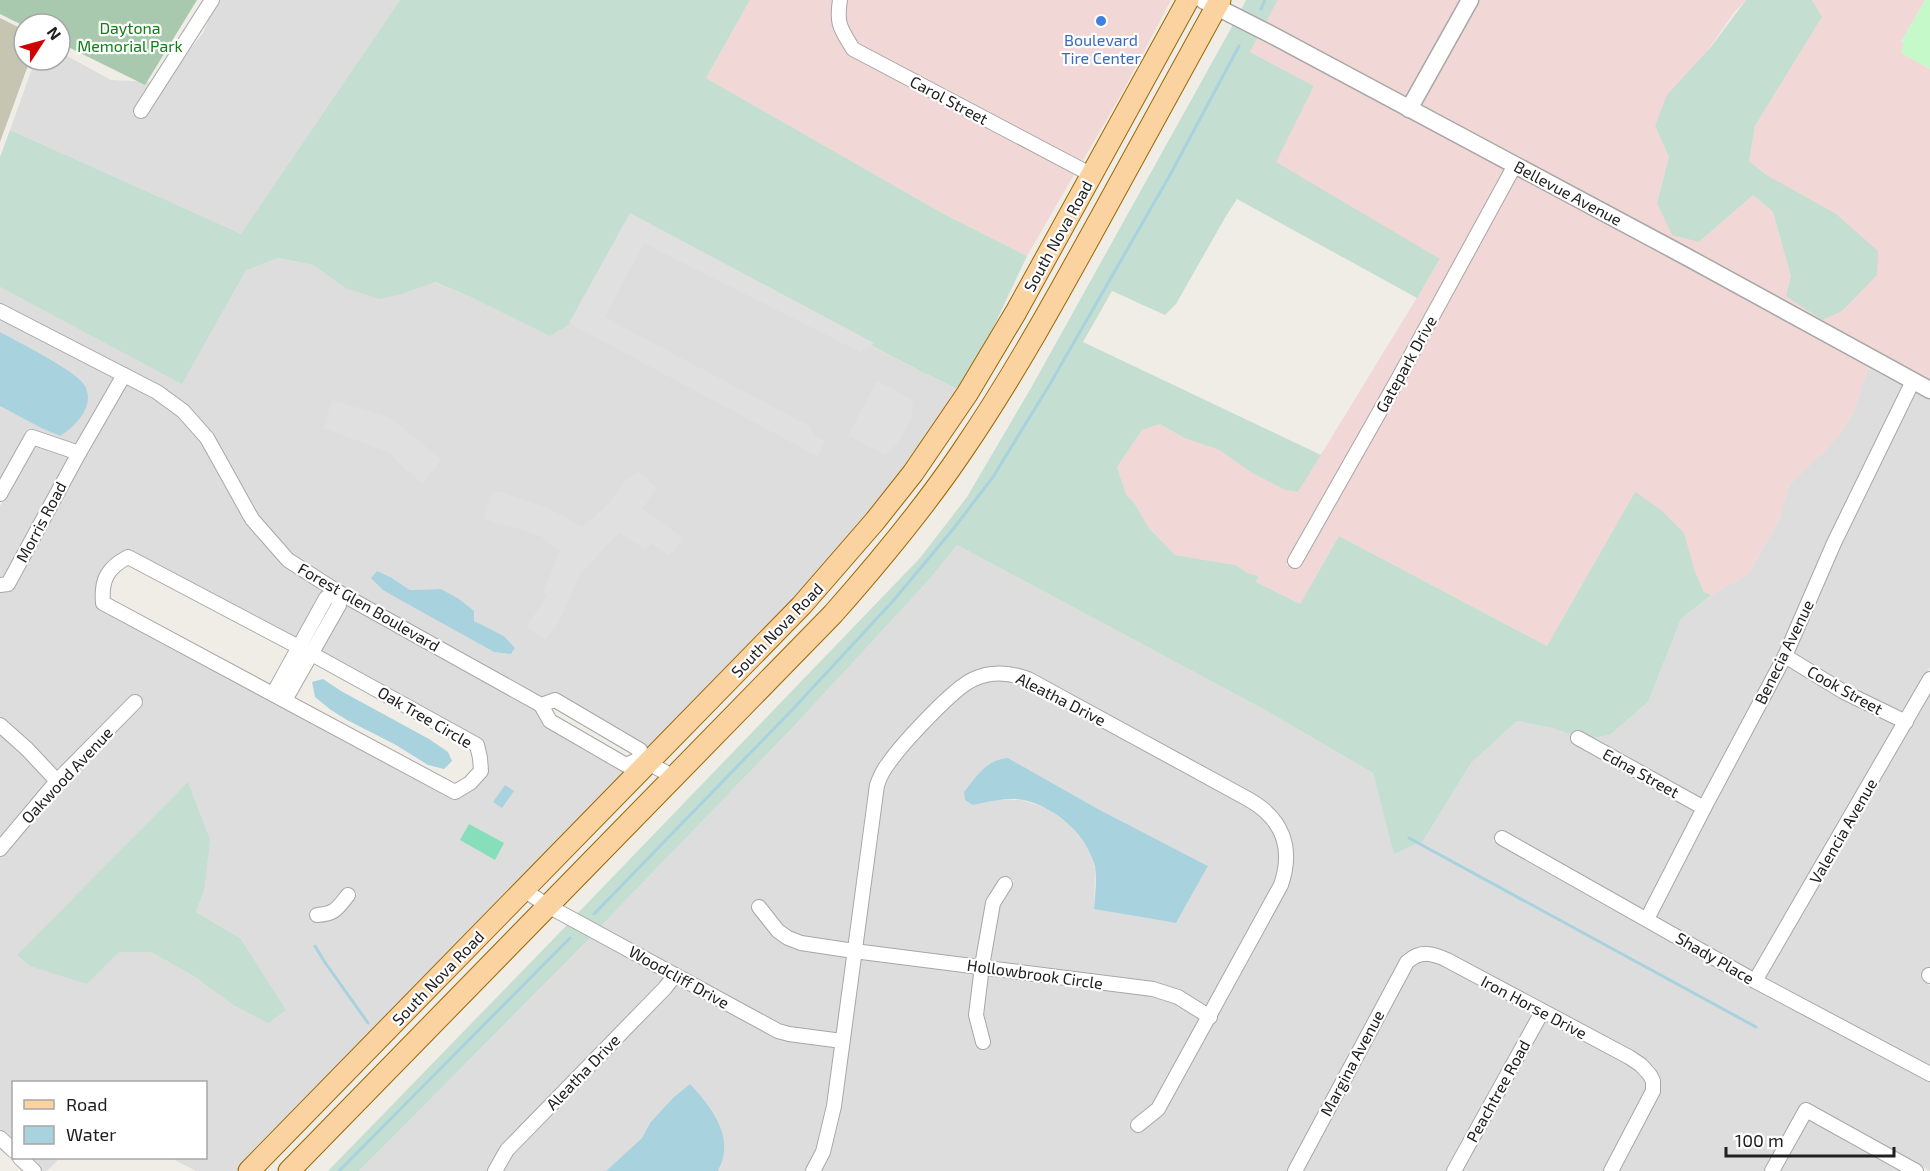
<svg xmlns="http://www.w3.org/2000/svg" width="1930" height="1171" font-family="'Exo 2',sans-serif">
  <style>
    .residential { fill: #dedddd; fill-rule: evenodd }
    .commercial { fill: #f1d7d6 }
    .construction { fill: #c5c5b2 }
    .wetland { fill: #c4ded2 }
    .cemetery { fill: #a8c9ad }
    .park { fill: #c5f9c9 }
    .pitch { fill: #86debb }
    .parking { fill: #e0e0e0 }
    .water { fill: #a8d2dd }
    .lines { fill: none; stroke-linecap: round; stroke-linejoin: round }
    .stream { stroke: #a8d2dd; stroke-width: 3 }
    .minor-casing { stroke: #a7a7a7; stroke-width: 16 }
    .tertiary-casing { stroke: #a7a7a7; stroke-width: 19 }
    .primary-casing { stroke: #9b6701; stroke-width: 23 }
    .minor { stroke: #fff; stroke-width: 14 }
    .tertiary { stroke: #fff; stroke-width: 16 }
    .primary { stroke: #fbd3a1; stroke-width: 21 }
    .shop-dot { fill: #3f7fe0; stroke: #fff; stroke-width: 2 }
    .labels { text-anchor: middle; stroke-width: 4.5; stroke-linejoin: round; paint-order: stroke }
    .park-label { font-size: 16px; fill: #0d7f15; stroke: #fff }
    .shop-label { font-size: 16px; fill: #366cbe; stroke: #fff }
    .street-label { font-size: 16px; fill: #202020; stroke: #fff }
  </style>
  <rect width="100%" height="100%" fill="#f0ede7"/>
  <g class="residential">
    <path d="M219,0h181l-159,235 -231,-105 25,-70h25v-8l51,28 42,2 -21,32 10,5 34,-52 27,-34 10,-23z"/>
    <path d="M622,234l122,46 180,93 38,18 -69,96 -97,110 -152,157 -300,-166 -52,-33 -34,-40 -46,-81 -24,-27 -27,-20 -161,-84v-16l182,96 64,-114 32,-11 35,7 32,23 57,6 32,-12 39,16zM392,578l18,12 31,-1 32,32 31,15 11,12 -4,6 -17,-2 -92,-51z"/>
    <path d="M0,318l115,60 -39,68 -41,-15 -35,51v-76l41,22 19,8 23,-53 -20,-15 -63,-36z"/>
    <path d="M1868,368l36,18 -125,268 -78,145 -109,-61 18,-3 38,-33 33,-83 30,-24 37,-21 30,-52 11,-37 38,-37 13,-14 14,-23z"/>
    <path d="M126,383l27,14 26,19 23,26 45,81 35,41 44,28 -29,46 -165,-87h-6l-24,21 -6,17 1,15 167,94 188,99 35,-40 -168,-107 26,-47 290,160 -398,408h-41l-25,-13h35v-76h-192l-1,60 -13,-13v-271l62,-74 82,-82 -9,-8 -77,78 -27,-28 -31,-28v-125l74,-117zM347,887l10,7 -16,20 -13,7h-18l1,-11 17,-1 4,-3zM204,891l-8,21 44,26 -7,67 -38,-28 -44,-25h-32z"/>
    <path d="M1914,392l16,8v267l-26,47 -56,-28 -56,-33 48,-108z"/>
    <path d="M35,444l35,13 -66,122h-4v-73z"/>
    <path d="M957,545l308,165 108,63 22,80 28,-12 48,-78 46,-42 35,7 21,7 -3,5 126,70 -51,100 -144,-80 -8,11 254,144 183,97v89l-126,-69 -38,69h-148l39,-72 2,-20 -5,-12 -9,-7 -194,-105 -21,-8 -17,2 -9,6 -116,216h-468l9,-18 12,-48 18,-147 116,13 -5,44 9,34 12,-4 -8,-31 5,-41 163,22 23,7 28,17 -49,86 -24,19 8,9 25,-20 56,-98 69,-128 4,-14 1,-21 -3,-19 -7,-14 -12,-14 -238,-131 -12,-4 -20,-2 -22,3 -107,112 -3,10 -20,151 -45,-7 -12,-5 -15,-13 -15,-20 -11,7 24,30 73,20 -11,79 -45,-7 -10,-3 -181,-98 195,-202 133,-144z"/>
    <path d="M1787,665l111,60 -145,248 -98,-57z"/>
    <path d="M999,680h9l17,5 228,124 7,5 11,12 8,20 1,18 -4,19 -68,124 -27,-16 -13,-5 -179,-25 10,-57 15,-23 -10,-5 -16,24 -11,60 -116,-14 22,-160 8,-17 66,-71 23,-16zM1008,758l90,51 110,57 -32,57 -82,-14 1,-39 -5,-20 -21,-26 -21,-15 -26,-9h-24l-25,5z"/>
    <path d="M1930,692v275l-10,8 10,11v81l-166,-88z"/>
    <path d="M0,733l22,20 27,28 -49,59z"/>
    <path d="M591,937l74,40 -162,169 -14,25h-130z"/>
    <path d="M1427,959l17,6 90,50 -87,156h-145l110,-206 4,-3z"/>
    <path d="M676,983l159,64 -7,58 -11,46 -11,20h-88l3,-5 -71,-43 -8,15 -36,33h-105l11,-17z"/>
    <path d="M1544,1020l81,43 17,11 5,9v8l-43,80h-143z"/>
    <path d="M1808,1119l94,52h-123z"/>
    <path d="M29,1158h31l-13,13h-5z"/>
  </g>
  <g class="commercial">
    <path d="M750,0h84l-2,13 1,16 15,24 227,120 -48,83 -85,-43 -236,-135z"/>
    <path d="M846,0h325l-49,93 -40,69 -224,-117 -12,-20 -2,-12z"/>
    <path d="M1278,0h185l-56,101 -142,-77z"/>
    <path d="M1476,0h270l-13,14 -78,112 14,31 -12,46 42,39 54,-47 20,17 18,65 32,43 -55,-144 -19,-15 6,-35 67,-109 -10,-17h113l-24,42 3,2 -2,4 1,6 27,15v314l-513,-277z"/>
    <path d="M1259,35l247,133 -114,210 -106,187 11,4 106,-186 114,-210 388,211 -1,2 -36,-18 -14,43 -14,23 -13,14 -38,37 -11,37 -30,52 -37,21 -7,-3 -10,-23 -59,-77 -88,154 -208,-110 -39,68 -44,-22 1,-6 -9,-3 -13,-8 -60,-10 -26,-27 -14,-24 -9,-10 -9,-27 25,-37 18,-6 24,14 35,12 33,23 33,17 13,2 142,-232 -165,-98 39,-76 -64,-34z"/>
  </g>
  <path class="construction" d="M0,18l24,12v30h6l-30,82z"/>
  <g class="wetland">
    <path d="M400,0h350l-44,78 236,135 85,43 -58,123 -7,12 -38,-18 -285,-149 -64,97 -25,15 -77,-38 -38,-16 -33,12 -23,5 -34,-11 -32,-23 -35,-7 -32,12 -64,114 -182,-97v-130l10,-27 231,104z"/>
    <path d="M1246,0h32l-13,24 -25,-12z"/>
    <path d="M1746,0h66l10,17 -67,109 -6,35 19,15 68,38 42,37 -1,24 -35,36 -20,9 -36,-24 5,-19 -18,-65 -20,-17 -54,47 -27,-7 -15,-32 12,-46 -14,-31 12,-31 43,-47z"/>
    <path d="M1234,23l25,12 -9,17 64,34 -38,76 164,97 -23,39 -180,-99 -11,17 -50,88 -11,11 -53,-24 -29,51 238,113 -23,37 -13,-2 -33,-17 -33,-23 -35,-12 -24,-14 -18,6 -25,37 9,27 9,10 14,24 26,27 60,10 13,8 10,3 -2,6 44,22 39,-68 208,110 88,-154 26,18 23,23 10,36 10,23 7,3 -30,24 -33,83 -38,33 -18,3 -15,-8 -4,5 -21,-7 -35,-7 -46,42 -48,78 -29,13 -21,-81 -108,-63 -308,-165 -29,36 -133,144 -195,202 -23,-13 343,-356 47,-61 64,-109z"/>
    <path d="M188,782l22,58 -6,51 -8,21 44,26 46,72 -18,13 -35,-18 -38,-28 -44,-25h-32l-32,32 -57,-18 -13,-11z"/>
    <path d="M568,924l23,13 -232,234h-31z"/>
  </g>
  <path class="cemetery" d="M0,0h197l-52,85 -85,-42v-19h-36v2l-24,-12z"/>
  <path class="park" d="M1925,0h5v69l-27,-15 -2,-3 3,-7 -3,-1z"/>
  <path class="pitch" d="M469,824l35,19 -9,17 -35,-20z"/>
  <g class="parking">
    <path d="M630,213l244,130 -14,9 -216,-109 -39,73 18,11 186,99 6,10 10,5 -8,15 -248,-133z"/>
    <path d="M877,381l36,19 -1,18 -14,25 -13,12 -37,-20z"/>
    <path d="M332,400l59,18 51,42 -20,24 -36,-33 -63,-23z"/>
    <path d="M638,472l12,7 -1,3 8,5 -15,22 41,29 -14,18 -17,-13 -7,6 -26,-16 -39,41 -21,48 -13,17 -20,-12 21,-31 -4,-3 17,-43 -20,-14 -20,-7 -36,-10 6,-22 8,-6 50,17 35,19 25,-23 18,-24z"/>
  </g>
  <g class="water">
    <path d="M0,332c17,9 73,38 83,51 15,21 -7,43 -23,53l-19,-8 -41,-22z"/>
    <path d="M377,571l15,7 18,12 31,-1 18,10 15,12v10l30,15 11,12 -4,6 -17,-2 -92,-51 -19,-11 -12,-12z"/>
    <path d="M323,679l18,12 88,48 19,13 4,9 -8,8 -16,-4 -32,-20 -49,-25 -16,-10 -16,-13 -3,-15z"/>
    <path d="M1008,758l90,51 110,57 -32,57 -82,-14c1,-13 3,-29 1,-42 -8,-33 -39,-59 -71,-67 -16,-3 -35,2 -51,5l-8,-5 -1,-8c13,-16 22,-32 44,-34z"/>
    <path d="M505,785l9,6 -12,17 -9,-6z"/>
    <path d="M690,1084c22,24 46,54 28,87h-112l36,-33 8,-15 23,-25z"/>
  </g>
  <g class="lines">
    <g class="stream">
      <path d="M1261,9l4,-9"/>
      <path d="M1409,838l347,189"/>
      <path d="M594,914l199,-205 100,-108 61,-73 39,-51 57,-93 120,-209 69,-129"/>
      <path d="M315,946l9,15 44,62"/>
      <path d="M339,1171l231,-233"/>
    </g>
    <g class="minor-casing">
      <g id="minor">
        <path d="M840,0c-4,25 1,29 13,49l239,126"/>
        <path d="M141,111l71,-111"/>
        <path d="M0,311l157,81 26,19 24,27 45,81 36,41 50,32 203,113"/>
        <path d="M79,453l45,-78"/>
        <path d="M0,494l32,-57 47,16 -71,131 -8,1"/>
        <path d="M128,557l182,96 167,92 3,13 1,13 -11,12 -15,9 -352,-189c-2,-23 4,-35 25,-46z"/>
        <path d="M1295,561l102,-180 118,-216"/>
        <path d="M1785,656l59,36 62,30"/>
        <path d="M273,694l53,-96 12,-6 1,13 -54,95"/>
        <path d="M555,700l85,50 -1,9 -13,6 -76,-44 -9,-16z"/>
        <path d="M0,725l27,24 30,32"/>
        <path d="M1578,738l126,70"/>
        <path d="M641,759l33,18"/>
        <path d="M1502,838l253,143 175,93"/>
        <path d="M0,849l57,-68 78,-79"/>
        <path d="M524,890l24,16 230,125 11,3 53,7"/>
        <path d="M759,907l19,24 10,7 13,5 53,8 299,38 25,8 32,20"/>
        <path d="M317,915c18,-1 20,-6 31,-20"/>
        <path d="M1647,919l57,-111 81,-152 49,-113 79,-162"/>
        <path d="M1929,975l1,1"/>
        <path d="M1755,981l175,-302"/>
        <path d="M983,1042l-7,-27 6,-49 11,-63 12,-19"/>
        <path d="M0,1138l14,13"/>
        <path d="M20,1158l14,13"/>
        <path d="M495,1171l12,-21 158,-162 10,-13"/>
        <path d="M813,1171l10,-19 11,-46 43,-321c3,-8 6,-15 11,-21 13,-19 66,-77 86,-85 17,-8 37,-6 54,0l220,120c34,19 46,48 33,86l-123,224 -20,16"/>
        <path d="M1295,1171l112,-209c14,-12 25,-9 40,-2l182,97 12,8 9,10 3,6v10l-42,80"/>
        <path d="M1454,1171l88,-159"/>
        <path d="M1772,1171l34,-61 110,61"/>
      </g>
    </g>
    <g class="tertiary-casing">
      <g id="tertiary">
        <path d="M1203,0l67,34 417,223 243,133"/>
        <path d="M1409,109l61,-109"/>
      </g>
    </g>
    <g class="primary-casing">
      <g id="primary">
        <path d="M249,1171l553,-566 73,-84 38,-48 54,-79 49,-82 172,-312"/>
        <path d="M289,1171l544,-557c46,-52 91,-106 130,-164 51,-75 95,-155 139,-235 39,-72 79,-143 118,-215"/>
      </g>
    </g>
    <use href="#minor" class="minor"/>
    <use href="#tertiary" class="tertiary"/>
    <use href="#primary" class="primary"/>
  </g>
  <circle class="shop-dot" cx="1101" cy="21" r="6"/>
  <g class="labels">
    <g class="park-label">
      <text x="130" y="34">Daytona<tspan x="130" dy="18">Memorial Park</tspan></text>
    </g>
    <g class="shop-label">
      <text x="1101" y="46">Boulevard<tspan x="1101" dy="18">Tire Center</tspan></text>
    </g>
    <g class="street-label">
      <text transform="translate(949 100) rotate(28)" y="6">Carol Street</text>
      <text transform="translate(1568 193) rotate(28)" y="6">Bellevue Avenue</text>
      <text transform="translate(1058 236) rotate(-61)" y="6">South Nova Road</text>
      <text transform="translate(1406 364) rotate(-61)" y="6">Gatepark Drive</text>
      <text transform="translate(41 522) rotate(-62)" y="6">Morris Road</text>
      <text transform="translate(369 607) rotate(30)" y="6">Forest Glen Boulevard</text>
      <text transform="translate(777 630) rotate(-46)" y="6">South Nova Road</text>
      <text transform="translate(1784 652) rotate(-64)" y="6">Benecia Avenue</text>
      <text transform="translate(1845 690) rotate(29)" y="6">Cook Street</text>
      <text transform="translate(1061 699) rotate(27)" y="6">Aleatha Drive</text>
      <text transform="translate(425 717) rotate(30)" y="6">Oak Tree Circle</text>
      <text transform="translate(1641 773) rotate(29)" y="6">Edna Street</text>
      <text transform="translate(67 775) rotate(-47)" y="6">Oakwood Avenue</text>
      <text transform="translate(1843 831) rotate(-60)" y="6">Valencia Avenue</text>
      <text transform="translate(1715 958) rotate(30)" y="6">Shady Place</text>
      <text transform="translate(1035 974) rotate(8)" y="6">Hollowbrook Circle</text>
      <text transform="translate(679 977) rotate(29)" y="6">Woodcliff Drive</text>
      <text transform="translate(438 978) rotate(-46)" y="6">South Nova Road</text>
      <text transform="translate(1534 1007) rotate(28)" y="6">Iron Horse Drive</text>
      <text transform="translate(1352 1063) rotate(-62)" y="6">Margina Avenue</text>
      <text transform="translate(583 1072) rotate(-46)" y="6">Aleatha Drive</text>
      <text transform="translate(1498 1091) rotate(-61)" y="6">Peachtree Road</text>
    </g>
  </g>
  <rect x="12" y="1081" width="195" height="78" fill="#ffffff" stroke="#a6a6a6" stroke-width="1.5"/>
  <rect x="24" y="1100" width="30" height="9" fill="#fbd3a1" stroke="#a6a6a6" stroke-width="1.5"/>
  <text x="66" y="1111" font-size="18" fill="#202020">Road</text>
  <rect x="24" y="1126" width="30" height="18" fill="#a8d2dd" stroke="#a6a6a6" stroke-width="1.5"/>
  <text x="66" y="1141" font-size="18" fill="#202020">Water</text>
  <g transform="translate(42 42) rotate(54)"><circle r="28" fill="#ffffff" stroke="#a6a6a6" stroke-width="1.5"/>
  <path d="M0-4.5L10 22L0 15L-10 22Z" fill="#ce0203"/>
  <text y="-9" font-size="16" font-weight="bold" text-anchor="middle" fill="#202020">N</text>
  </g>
  <path d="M1726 1147v9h168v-9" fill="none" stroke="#202020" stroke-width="3"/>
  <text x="1735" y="1147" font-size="18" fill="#202020" stroke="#ffffff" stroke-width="4.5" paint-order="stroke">100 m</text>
</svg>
